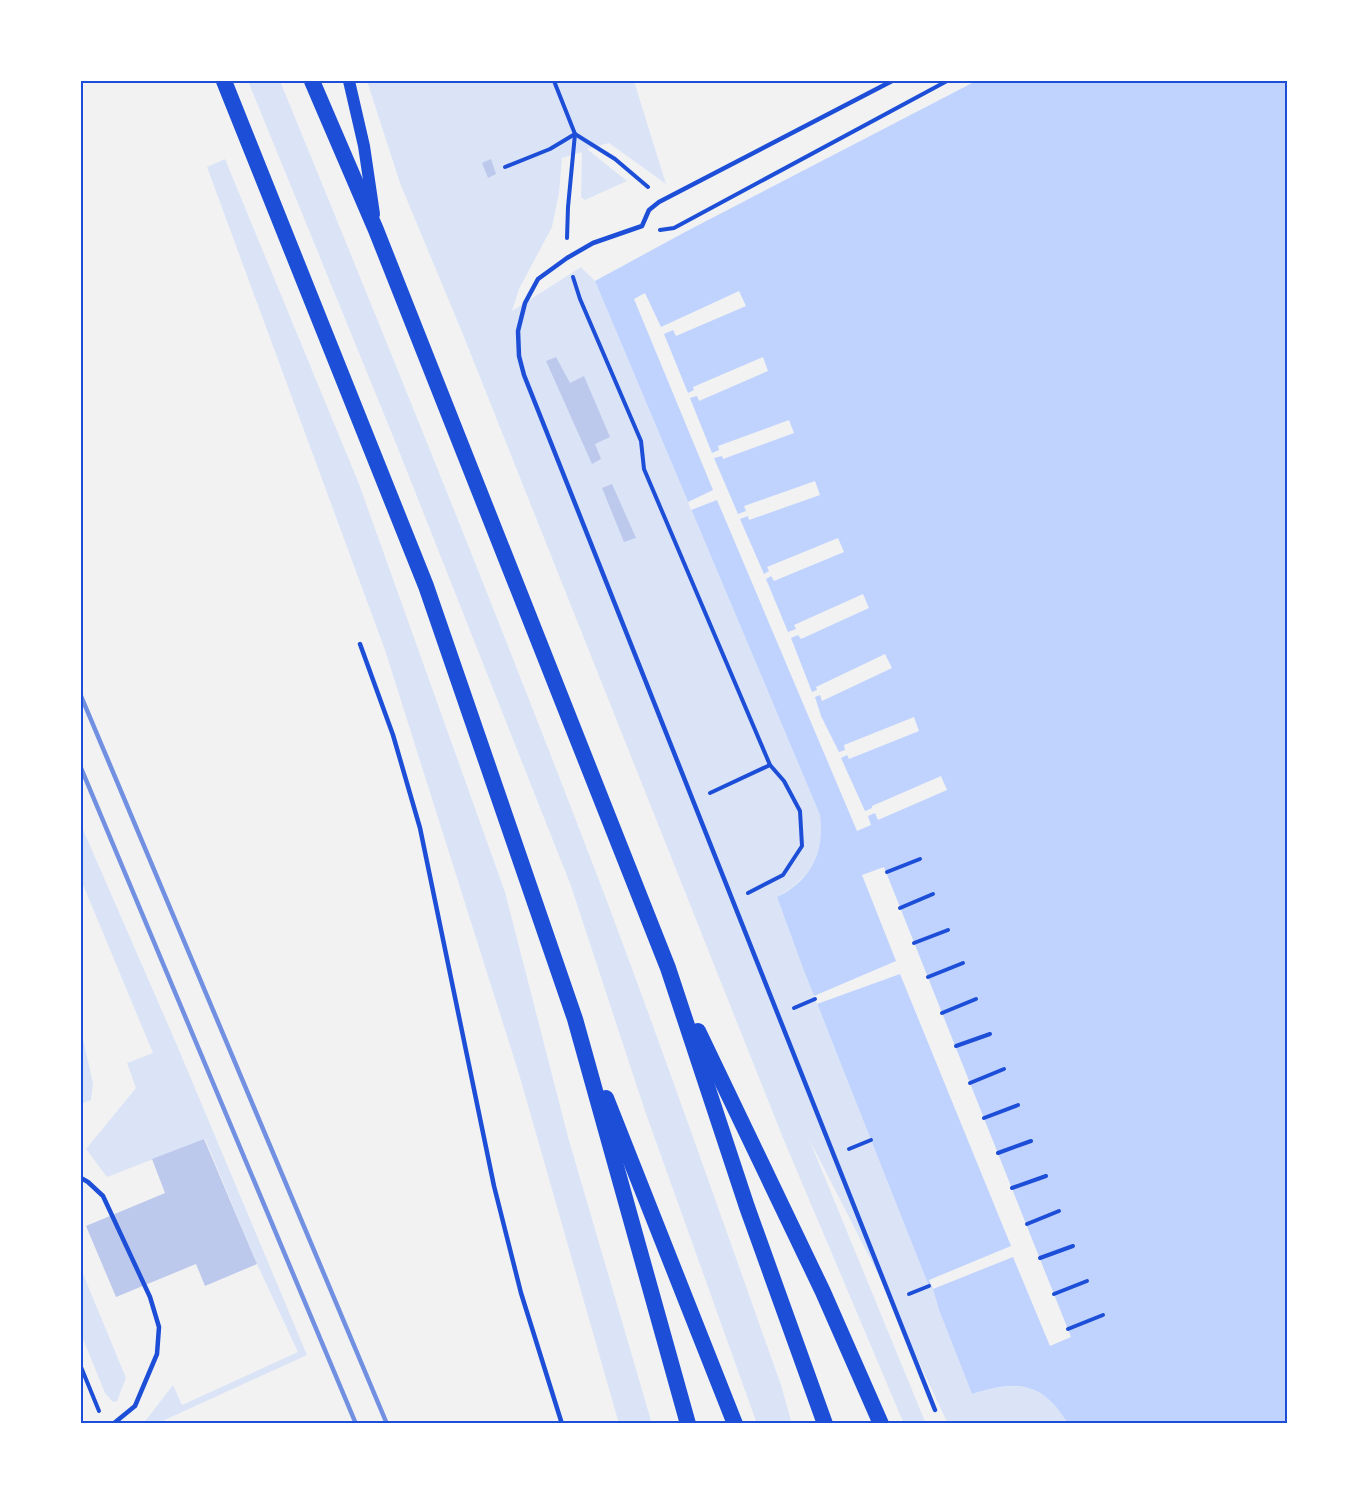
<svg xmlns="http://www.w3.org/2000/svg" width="1369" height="1505" font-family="'Alegreya Sans',sans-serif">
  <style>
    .green { fill: #dbe4f7 }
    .water { fill: #bfd3fe }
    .pier { fill: #f2f2f2 }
    .building { fill: #bdc9ec }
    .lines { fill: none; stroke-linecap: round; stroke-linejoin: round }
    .path { stroke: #1d4ed8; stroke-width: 4 }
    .service { stroke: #1d4ed8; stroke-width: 4.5 }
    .secondary { stroke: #1d4ed8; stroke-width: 12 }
    .trunk { stroke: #1d4ed8; stroke-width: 16 }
    .rail { stroke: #7290e2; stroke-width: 4.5 }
    .neatline { fill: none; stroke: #1d4ed8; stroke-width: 2 }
  </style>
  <rect width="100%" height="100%" fill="#f2f2f2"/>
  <g class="green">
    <path d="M248,81h32c111,271 221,542 325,815 61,162 118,326 176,489l11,39h-35l-112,-313 -74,-225 -174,-440z"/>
    <path d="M367,81h267l32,103 -57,-41 -22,6 40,32 -42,19 -4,-3 1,-45 -20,6 -3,35 -7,34 -33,62 -7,22 69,-44 14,14 225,534c6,41 -9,62 -43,82l38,102 118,290 6,21 33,84c43,-14 72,-12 96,30h-120l-73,-156 -66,-129 117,285h-22l-121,-286 -319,-801 -64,-154z"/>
    <path d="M225,159l134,325 146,408 63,245 84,287h-33l-100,-350 -134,-424 -178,-483z"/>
    <path d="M81,825l95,218 131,312 -151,69h-13l30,-39 9,20 116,-53 -41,-88 -52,-125 -98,38 -21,-28 50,-61 -9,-25 26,-10 -72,-173z"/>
    <path d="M83,1039l10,44 -2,17 -10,4v-64z"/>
    <path d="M81,1269l45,109 -9,23 -4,1 -8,-9 -24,-59z"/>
  </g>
  <path class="water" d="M976,81h312v1343h-220c-25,-43 -53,-44 -96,-30l-33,-84 -6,-21 -4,-3 -126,-318 -26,-71c34,-17 48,-44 43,-82l-225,-534 92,-50z"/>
  <g class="pier">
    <path d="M739,291l7,15 -70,30 -3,-6 -9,4 24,59 6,-3 -1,-3 70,-30 5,14 -69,30 -2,-5 -7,2 22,55 7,-3 -1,-4 71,-26 5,13 -71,26 -1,-3 -8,2 24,56 8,-3 -2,-5 71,-25 5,14 -71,25 -1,-4 -8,3 24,55 5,-3 -2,-4 71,-29 6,14 -70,29 -3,-5 -5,3 22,53 8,-3 -2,-4 69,-31 6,14 -68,31 -3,-4 -7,3 21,54 5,-2 -1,-3 69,-33 7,14 -70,33 -2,-6 -5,2 6,19 18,36 6,-2 -1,-5 70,-28 5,14 -70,28 -2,-4 -6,3 24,53 7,-3v-2l69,-30 6,14 -69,30 -3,-7 -7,3 3,9 -14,6 -140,-331 -26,10 -3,-8 25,-12 -79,-191 11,-6 16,34z"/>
    <path d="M884,867l187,470 -21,9 -37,-89 -80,32 -4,-9 82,-34 -111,-272 -83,30 -3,-8 82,-35 -34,-86z"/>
  </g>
  <g class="building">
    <path d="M491,159l5,15 -8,4 -6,-15z"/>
    <path d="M556,357l14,26 14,-7 26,61 -15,7 6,15 -9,5 -46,-103z"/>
    <path d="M612,484l24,54 -12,4 -22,-54z"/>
    <path d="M204,1139l53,125 -52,22 -9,-22 -80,33 -30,-71 79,-33 -13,-34z"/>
  </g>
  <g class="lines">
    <g class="path">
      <path d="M554,81l21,53 -7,73 -1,31"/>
      <path d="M505,167l45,-18 25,-15 40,25 33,28"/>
      <path d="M660,230l14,-2 273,-147"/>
      <path d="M573,277l7,22 61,142 3,28 126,296 14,16 16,30 2,35 -19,29 -35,18"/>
      <path d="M710,793l60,-28"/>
      <path d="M887,872l33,-13"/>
      <path d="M900,908l33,-14"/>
      <path d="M914,943l34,-13"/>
      <path d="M928,977l35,-14"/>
      <path d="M794,1008l21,-9"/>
      <path d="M942,1013l34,-14"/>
      <path d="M956,1046l34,-12"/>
      <path d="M970,1083l34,-14"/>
      <path d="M984,1118l34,-13"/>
      <path d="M849,1149l22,-9"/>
      <path d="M998,1153l33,-12"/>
      <path d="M1012,1188l34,-12"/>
      <path d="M1027,1224l32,-13"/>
      <path d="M1040,1258l33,-12"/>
      <path d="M909,1294l20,-8"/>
      <path d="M1054,1294l33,-13"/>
      <path d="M1068,1329l35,-14"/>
      <path d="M81,1367l18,44"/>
    </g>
    <g class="service">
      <path d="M892,81l-233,121 -10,8 -7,16 -49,17 -26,15 -29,21 -13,24 -7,28 1,25 5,19 411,1035"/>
      <path d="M360,644l33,91 27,93 74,358 27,107 41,131"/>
      <path d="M81,1178l7,4 15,14 47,101 9,30 -2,27 -22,52 -22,18"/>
    </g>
    <path class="secondary" d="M349,81l15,65 10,68"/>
    <g class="trunk">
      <path d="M224,81l202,505 149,433 113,405"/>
      <path d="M312,81l64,149 292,738 79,239 78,217"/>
      <path d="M698,1031l125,261 58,132"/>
      <path d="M606,1098l129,326"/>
    </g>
    <g class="rail">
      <path d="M81,696l306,728"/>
      <path d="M81,768l275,656"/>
    </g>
  </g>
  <rect width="1369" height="1505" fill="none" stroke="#ffffff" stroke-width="165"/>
  <rect x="82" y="82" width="1204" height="1340" class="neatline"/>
</svg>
